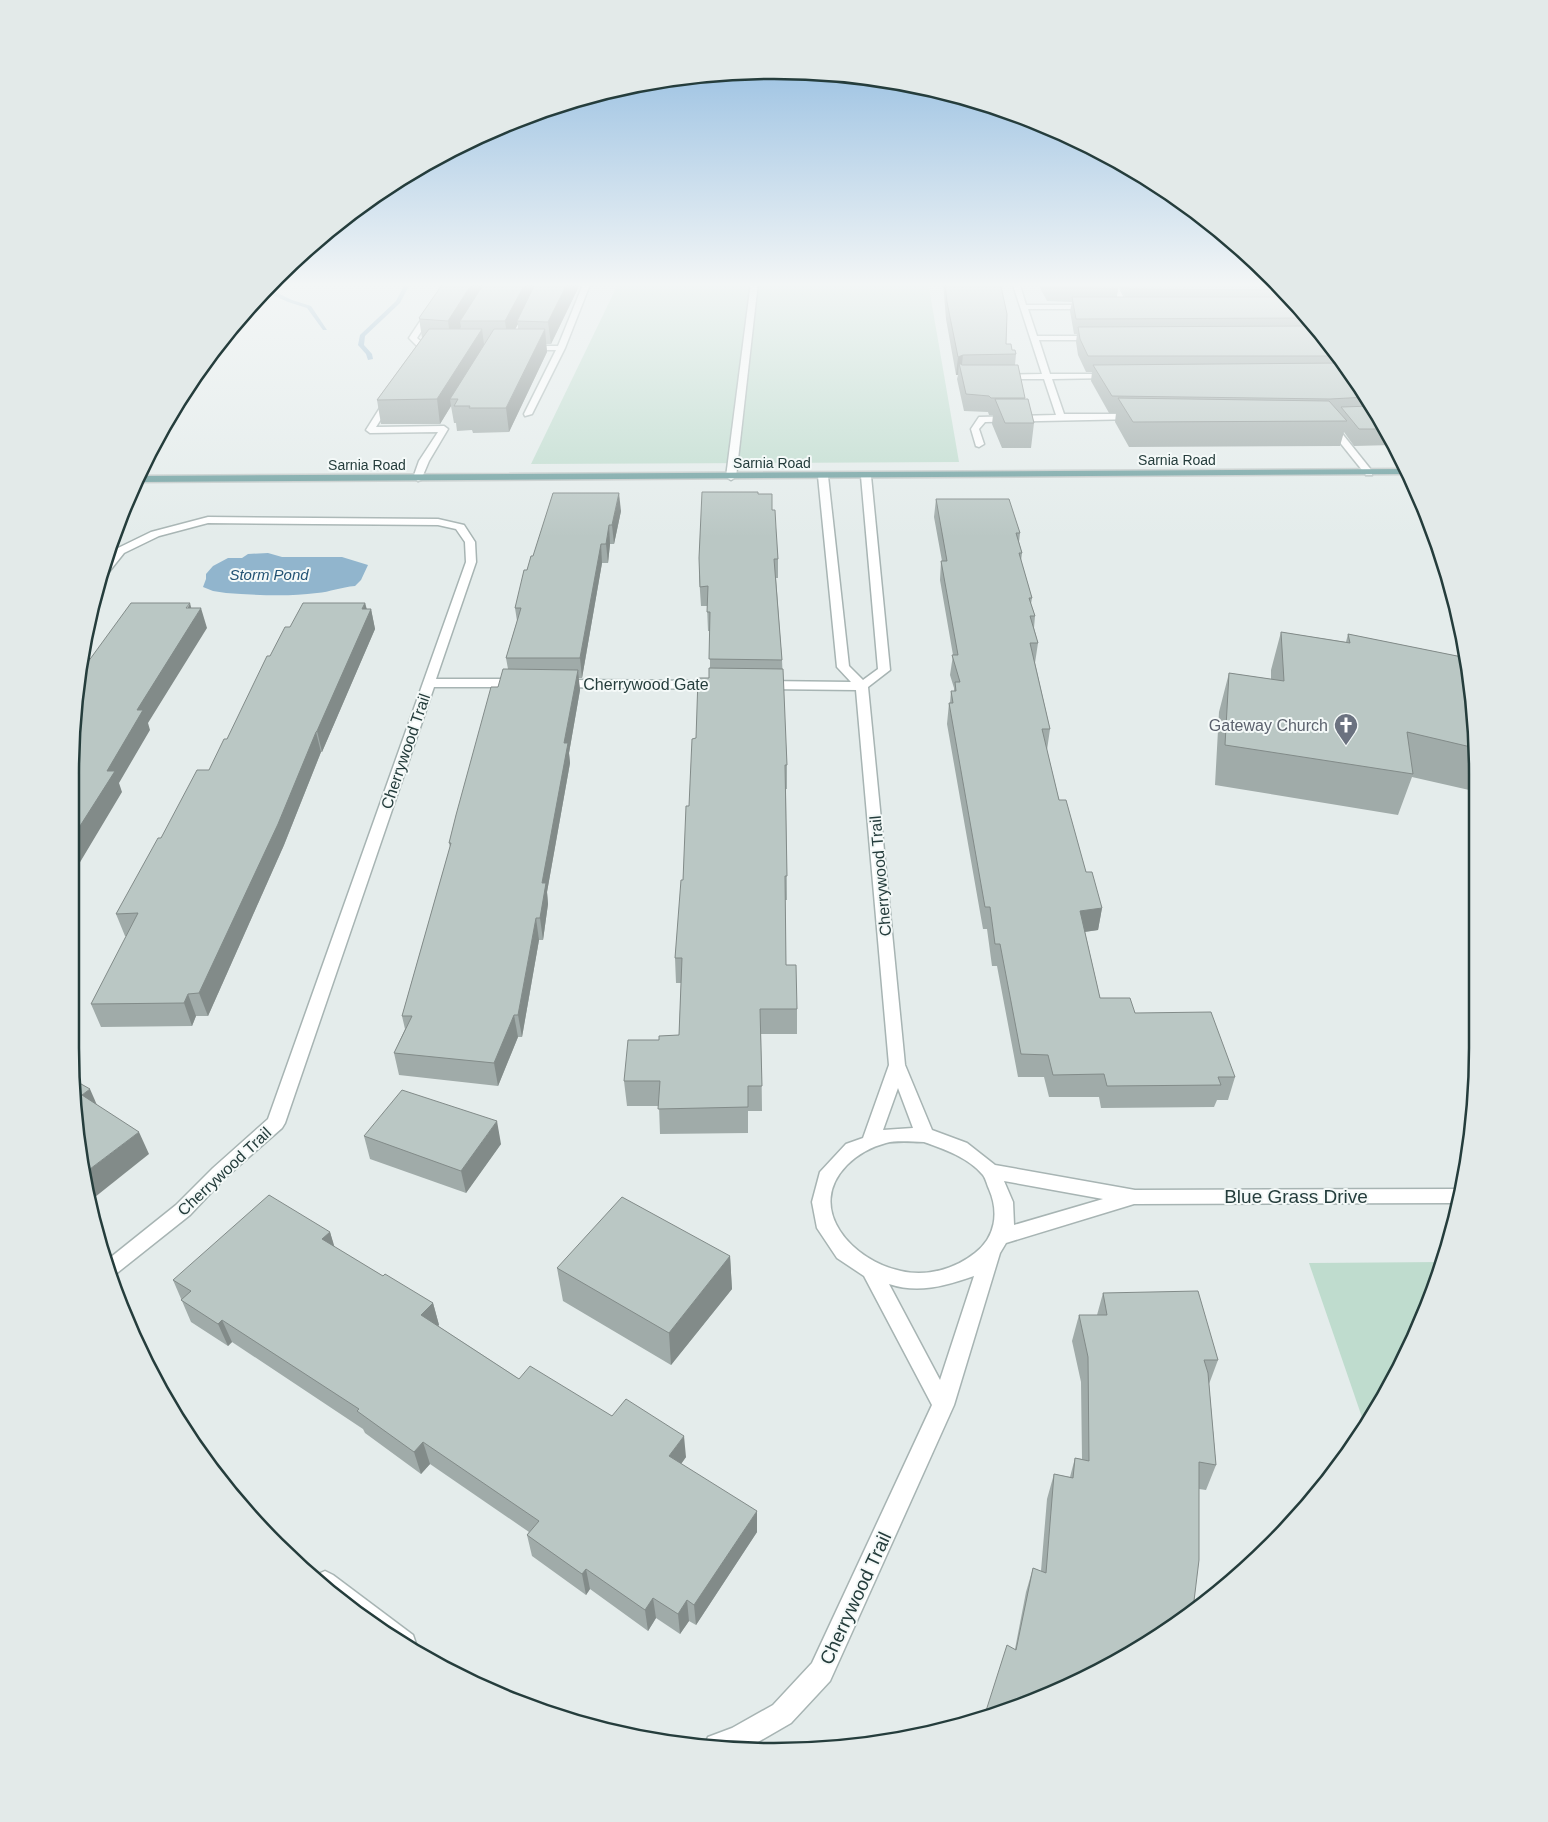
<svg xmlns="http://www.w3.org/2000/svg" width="1548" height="1822" font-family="Helvetica,sans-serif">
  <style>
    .green { fill: #bfdcce }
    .water { fill: #91b5cd }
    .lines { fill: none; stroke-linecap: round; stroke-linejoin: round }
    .stream { fill: #91b5cd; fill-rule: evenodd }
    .minor-casing { stroke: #a7b4b3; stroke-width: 3 }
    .major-casing { stroke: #c2c9c8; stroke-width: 3 }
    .minor { fill: #fff; fill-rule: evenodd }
    .major { fill: #6c9e9e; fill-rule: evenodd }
    .wall { fill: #a0aba9; fill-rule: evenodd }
    .shaded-wall { fill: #828b89 }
    .building { fill: #bac7c4; stroke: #828b89 }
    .labels { text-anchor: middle; stroke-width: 4; stroke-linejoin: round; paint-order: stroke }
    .far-street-label { font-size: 14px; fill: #253d3c; stroke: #f4f9f8 }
    .far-water-label { font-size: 15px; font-style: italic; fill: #235374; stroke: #f4f9f8 }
    .street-label { font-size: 16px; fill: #253d3c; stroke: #f4f9f8 }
    .worship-label { font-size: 16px; fill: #5b616d; stroke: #f4f9f8; text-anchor: end }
    .near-street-label { font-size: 19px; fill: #253d3c; stroke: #f4f9f8 }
    .rim { fill: none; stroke: #253d3c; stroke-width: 2.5 }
  </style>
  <rect width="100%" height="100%" fill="#e4eceb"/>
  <g class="green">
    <path d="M619,282h309l31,180 -428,2z"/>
    <path d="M1443,1262l-2,12 -57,126 -19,26 -56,-163z"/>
  </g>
  <path class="water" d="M268,553l14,4h60l26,8 -7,15 -6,6c-14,1 -25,6 -38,7 -30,4 -61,2 -91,0l-13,-2 -10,-4 3,-8v-5l7,-8 15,-8h14l6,-4z"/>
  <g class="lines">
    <g class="stream">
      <path d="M406,282h5l-11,21 -35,33 -1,9 8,9 1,5 -5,1 -2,-6 -8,-9 2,-10 36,-34z"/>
      <path d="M269,289l23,11 19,6 16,24h-4l-16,-22 -19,-6 -22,-10z"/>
    </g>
    <g class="minor-casing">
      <g id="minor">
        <path d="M446,282h7l-36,56 10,9 -7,2 -11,-11z"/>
        <path d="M584,282h7l-26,66 -33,66 -7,2 -1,-2 32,-64h-29l-4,-2 4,-2h31z"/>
        <path d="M751,282h7l-22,195 -5,3 -5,-3z"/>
        <path d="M1012,282h7l7,23h64l4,2 -4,2h-62l9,27h60l4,2 -4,2h-58l11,34h61l4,2 -4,2 -59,1 12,35h71l4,3 -1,2 -153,3 -6,7 5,15 -5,3 -3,-1 -5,-17 8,-12 77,-2 -12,-36h-45l-4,-2 4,-2 43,-1z"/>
        <path d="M1109,282h7l12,25 -1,2 -7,-2z"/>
        <path d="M388,395l7,2 -19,30 68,-1 4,3 -19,32 -8,19 -3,1 -5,-3 6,-17 19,-29 -68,1 -4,-3z"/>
        <path d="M1329,420l3,1 40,50v4h-6l-40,-50 -1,-2z"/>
        <path d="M823,473l5,3 21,190 14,14 15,-11 -17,-193 5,-3 5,3 19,194 -22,17 37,378 27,65 35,13 28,22 140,25 323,-1 -3,14 -321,1 -128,39 -6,10 -46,152 -124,276 -39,42 -40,23h-47l4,-9 24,-9 41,-23 39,-42 120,-258 -68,-129 -27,-18 -20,-30 -5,-26 8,-30 26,-28 17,-6 26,-73 -33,-375 -92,-1 -6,-4 6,-4 87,1 -14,-15 -19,-191zM898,1088l15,40 -30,2zM924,1142c20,7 45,16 59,33 3,4 4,10 6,14 10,23 7,48 -14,64 -20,16 -48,24 -74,18 -48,-10 -97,-62 -54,-106 11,-11 24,-18 39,-22 12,-3 26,-1 38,-1zM1004,1181l99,18 -89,26 -1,-23zM974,1276l-34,104 -51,-96c29,10 56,2 85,-8z"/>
        <path d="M208,517l230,2 26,6 11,17 1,20 -40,117h82l6,4 -6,4h-84l-149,436 -3,5 -57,50 -35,37 -78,62 -6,-16 70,-56 37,-37 55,-49 198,-557 -1,-20 -9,-13 -18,-4 -230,-2 -49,13 -35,17 -20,25 -5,1 6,-16 11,-14 35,-17z"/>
        <path d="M559,680l159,1 6,4 -6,4 -163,-2 -2,-3z"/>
        <path d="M325,1571l8,4 80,60 3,9 -2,5 -31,-16 -67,-58z"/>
      </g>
    </g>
    <g class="major-casing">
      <path id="major" d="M1405,469l3,5 -1273,8 2,-6z"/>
    </g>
    <use href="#minor" class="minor"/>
    <use href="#major" class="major"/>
  </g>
  <g class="wall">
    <path d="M444,282h137l-30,62h-5l1,8 -38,80 -36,1 -1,-3 -15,1 -1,-8h-2l-3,-17 -11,18h-59l-4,-24 45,-62 -3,-20zM518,324v5h-3z"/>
    <path d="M943,282h57l6,62 10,10 -1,11 10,34 9,24 -3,25h-29l-10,-24 1,-9h-4l-1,-3 -24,-1 -7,-32 1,-4h-2l-10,-56z"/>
    <path d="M1037,282h79l2,7 -1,8h8l-8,-15h160l83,101 33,62 -39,1 -10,-14 -4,14 -211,1 -14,-25 1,-9h-7l-18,-32 1,-9h-6l-8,-17 -2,-13 1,-8h-3l-4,-23 2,-9 -25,-1z"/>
    <path d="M758,494l14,16 6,49v19h-2l6,82 5,105v24h-1l1,111h-2l1,65 11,44v25h-36l1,77h-14v22l-88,1 -1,-28h-32l-3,-25 35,-41 20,-5 2,-52h-5l-1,-25 8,-78 6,-74 7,-68 13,-60 1,-10v-37h-2l-1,-25h-6l-2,-30z"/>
    <path d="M936,499l84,34 -1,9 3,11 -1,8 11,37 -1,6 4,12 -1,12 4,15 -3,20 15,66 -3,21 12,50 27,72 16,36 -4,22 -13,2 15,66 35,15 100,64 -7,23h-11l-3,7 -113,1 -2,-11h-50l-5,-20h-26l-21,-111h-5l-5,-37h-4l-36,-205 2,-21h1l1,-12h3v-3l-4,-13 3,-20 -13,-75 1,-19h1l-8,-44z"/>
    <path d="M621,511l-7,33h-4l-2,19h-6l-20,115h-4l2,12 -11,63 1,10 -23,129 1,12 -5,36h-4l-17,97h-4l-20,49 -99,-11 -5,-22 11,-24 -3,-13 48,-169 -1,-4 49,-156 10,-18 -2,-11 11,-37 -2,-13 12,-38 6,-14z"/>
    <path d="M365,603l2,6h4l4,20 -53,123h-1l-37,93 -76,171h-12l-4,10 -91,1 -10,-23 36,-68h-2l-9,-22 45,-76 48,-68 18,-31 43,-83 20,-29z"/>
    <path d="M1281,632l65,10 2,-8 119,24 11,116v18l-66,-15 -14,38 -183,-30 4,-73 10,-39 42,6v-9z"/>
    <path d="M364,1136l137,8 -35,49 -96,-34z"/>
    <path d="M330,1232l4,15 49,29 50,27 6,22 -1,1 81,53 93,37 74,41 -5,7 76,68 -61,93 -7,-4 -9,13 -24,-16 -8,13 -58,-42 -4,6 -54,-39 -5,-21 2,-3 -99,-68 -9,10 -56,-41 -2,-4 -131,-87 -4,4 -37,-24 -18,-42z"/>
    <path d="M730,1256l2,33 -61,76 -108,-64 -6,-33z"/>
    <path d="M1103,1293l115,67 -9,24 7,81 -10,25 -7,-1 -156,210 -28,-50 11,-57 7,-24 8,3 6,-72 7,-25 16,3 5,-19 7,1 -1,-77 -9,-41 7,-26h18z"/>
  </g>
  <g class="shaded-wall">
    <path d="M473,282h16l-29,39 1,6 -10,16 -3,-22z"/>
    <path d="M526,282h12l-21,39 1,3 -10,19 -3,-22z"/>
    <path d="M568,282h13l-30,62 -3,-22z"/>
    <path d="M482,329l3,23 -35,47 1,7 -11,18 -3,-25z"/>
    <path d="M545,329l2,23 -38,80 -3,-24z"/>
    <path d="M963,355l-2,18 -2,-10 -1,12h-2l2,-18z"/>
    <path d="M619,493l2,18 -7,33 -2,-19z"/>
    <path d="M609,525l1,19 -2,19 -2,-19z"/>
    <path d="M601,544l1,19 -20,115 -2,-20z"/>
    <path d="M190,603l4,16 7,-11 6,20 -59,95 2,7 -31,53 3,9 -49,82v-37z"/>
    <path d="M365,603l3,13 3,-7 4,20 -53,123 -5,-21z"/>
    <path d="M578,670l2,20 -11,63 1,10 -23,129 1,12 -5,36 -3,-22 2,-35 22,-140z"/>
    <path d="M316,732l5,20 -37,93 -76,171 -9,-23z"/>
    <path d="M1102,908l-4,22 -22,3 4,-22z"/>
    <path d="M536,918l3,22 -17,97 -4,-22z"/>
    <path d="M188,994l8,22 -4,10 -8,-23z"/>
    <path d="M514,1015l4,22 -20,49 -4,-23z"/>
    <path d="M90,1089l10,23 -18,-17z"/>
    <path d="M497,1121l4,23 -35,49 -5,-22z"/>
    <path d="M139,1132l10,22 -59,47 -4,-29z"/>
    <path d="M330,1232l7,23 -15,-16z"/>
    <path d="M730,1256l2,33 -61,76 -2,-32z"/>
    <path d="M433,1303l6,22 -12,12 -6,-22z"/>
    <path d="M222,1320l10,22 -4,4 -10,-22z"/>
    <path d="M684,1436l2,21 -15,21 -2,-22z"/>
    <path d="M423,1442l7,22 -9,10 -7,-22z"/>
    <path d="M757,1511v21l-61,93 -2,-20z"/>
    <path d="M586,1569l4,20 -4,6 -4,-21z"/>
    <path d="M653,1598l3,20 -8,13 -3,-21z"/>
    <path d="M687,1600l2,21 -9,13 -2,-20z"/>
  </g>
  <g class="building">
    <path d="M444,282h29l-25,39 -28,-2 -1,-1z"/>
    <path d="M485,282h41l-21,39h-45z"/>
    <path d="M536,282h32l-20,40 -31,-1z"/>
    <path d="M945,282h55l7,32 -1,30h5l1,6h3l1,4 -53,1 -5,2 -11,-55z"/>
    <path d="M1046,282h70l2,7 -69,-2z"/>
    <path d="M1127,282h150l6,8 -153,-1z"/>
    <path d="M1072,297h217l17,21 -230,1z"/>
    <path d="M1313,326l24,30h-249l-8,-17 -2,-12z"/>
    <path d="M429,329h53l-45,70 -60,1z"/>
    <path d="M494,329h51l-39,79h-37l1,-2h-16l4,-7h-8z"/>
    <path d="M959,363l3,2h56l7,33h-34l-2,-2 -23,-2z"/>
    <path d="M1343,363l17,20 7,14 -37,2 -218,-3 -19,-31z"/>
    <path d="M1118,398l211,3 18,20 -214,1z"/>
    <path d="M995,399h33l6,24h-29z"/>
    <path d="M1372,406l12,23h-25l-18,-22z"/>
    <path d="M702,492h56v2h14v16h3l1,18 2,31h-4l8,101 -73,-1 1,-47h-3l1,-26 -8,1 -1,-29z"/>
    <path d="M553,493h66l-7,32h-3l-3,19h-5l-21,114h-74l15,-50h-6l9,-38h3l4,-14h2z"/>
    <path d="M936,499h73l11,34h-4l6,20h-3l13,45h-3l6,18h-5l8,27h-8l20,86h-8l17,71h7l20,72h6l10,36 -22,3 20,87h30l5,15 76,-1 24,65h-17l3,8 -114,1 -3,-12 -51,1 -5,-20 -27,-1 -21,-110h-5l-5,-37h-5l-36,-204h4l-2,-12h5l-1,-9h5l-8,-27h6l-17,-94h6z"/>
    <path d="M131,603h59l-4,5h15l-64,102h6l-36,61h8l-42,66 3,-155 1,-5z"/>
    <path d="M303,603h62l-3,6h9l-54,122 -1,1 -38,92 -79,169 -11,1 -4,9 -93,1 47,-91 -22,1 42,-76h3l36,-68h12l15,-31h3l40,-83h3l15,-29h5z"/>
    <path d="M1281,632l69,11 -2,-9 119,24 8,90 -68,-16 6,42 -188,-29 4,-72 55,8z"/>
    <path d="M709,668l74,1 4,96h-2l2,111h-2l1,89h10l1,44h-37l2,77h-14v21l-90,2 2,-28h-36l4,-41h31v-4l20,-1 3,-77h-7l6,-78h2l3,-74h3l3,-67 4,-1 2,-60h11z"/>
    <path d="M503,669l75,1 -14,73h4l-26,140h4l-6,35h-4l-18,97h-4l-20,48 -100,-10 18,-37h-10l49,-173h-2l7,-28 35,-128h7z"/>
    <path d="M74,1080l16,9 -8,6 57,37 -53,40z"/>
    <path d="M402,1090l95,31 -36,50 -97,-35z"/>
    <path d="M269,1195l61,37 -8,7 61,37 2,-2 48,29 -12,12 98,64 11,-13 82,50 14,-17 58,37 -15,20 88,55 -63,94 -7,-5 -9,14 -25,-16 -8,12 -59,-41 -4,5 -55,-39 12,-14 -116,-79 -9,10 -57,-41 2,-2 -137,-89 -4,4 -37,-24 10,-9 -18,-11z"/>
    <path d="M622,1197l108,59 -61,77 -112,-65z"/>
    <path d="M1198,1291l20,69h-14l4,13 8,92 -17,-3v98l-6,49 -28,24 -122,66 -58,15 22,-69 9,5 17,-82 13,5 8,-99 19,4 2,-20 14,3 -1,-104 -9,-42h28l-4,-22z"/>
  </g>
  <linearGradient id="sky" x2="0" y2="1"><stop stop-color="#85b4dd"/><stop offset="0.53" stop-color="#f3f6f6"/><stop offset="1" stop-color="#f3f6f6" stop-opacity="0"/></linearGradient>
  <rect width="1548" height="537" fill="url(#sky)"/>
  <defs>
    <g id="church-pin" transform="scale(1.25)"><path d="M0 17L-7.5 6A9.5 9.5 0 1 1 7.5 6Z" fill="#6b7280" stroke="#f4f9f8"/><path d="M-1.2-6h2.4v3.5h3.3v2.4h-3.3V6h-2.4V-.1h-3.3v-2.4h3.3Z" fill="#fff"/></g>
  </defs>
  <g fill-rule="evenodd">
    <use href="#church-pin" x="1346" y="725"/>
  </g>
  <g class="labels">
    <g class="far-street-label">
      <text x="1177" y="465">Sarnia Road</text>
      <text x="772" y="468">Sarnia Road</text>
      <text x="367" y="470">Sarnia Road</text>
    </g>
    <g class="far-water-label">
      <text x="269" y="580">Storm Pond</text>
    </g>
    <g class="street-label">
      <text x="646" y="690">Cherrywood Gate</text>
      <text transform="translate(405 751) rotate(-71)" y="6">Cherrywood Trail</text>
      <text transform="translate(880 876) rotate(-95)" y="6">Cherrywood Trail</text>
      <text transform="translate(224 1171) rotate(-43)" y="6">Cherrywood Trail</text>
    </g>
    <g class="worship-label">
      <text x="1328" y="731">Gateway Church</text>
    </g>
    <g class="near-street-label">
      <text x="1296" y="1203">Blue Grass Drive</text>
      <text transform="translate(855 1598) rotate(-65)" y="7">Cherrywood Trail</text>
    </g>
  </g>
  <path d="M0 0H1548V1822H0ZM774 79H774A695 695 0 0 1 1469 774V1048A695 695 0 0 1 774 1743H774A695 695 0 0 1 79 1048V774A695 695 0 0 1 774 79Z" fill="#e3eae9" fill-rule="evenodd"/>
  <path class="rim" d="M774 79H774A695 695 0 0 1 1469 774V1048A695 695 0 0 1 774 1743H774A695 695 0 0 1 79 1048V774A695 695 0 0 1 774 79Z"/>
</svg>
